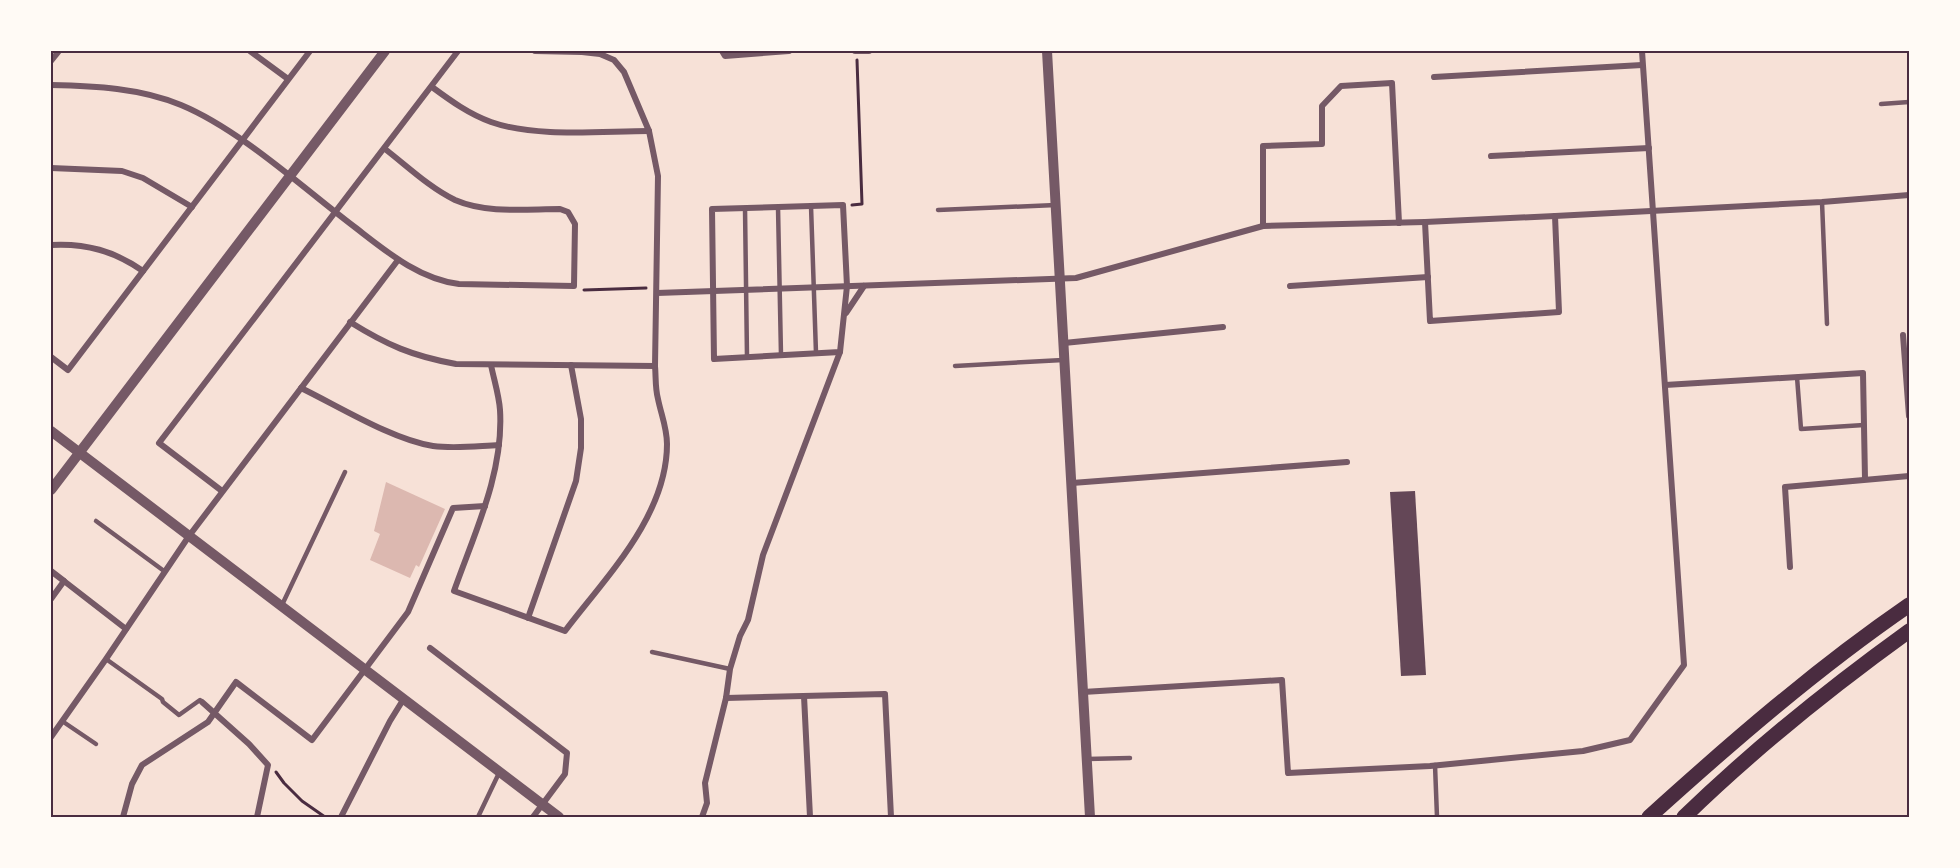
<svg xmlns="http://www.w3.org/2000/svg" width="1960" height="868" font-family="Manrope,sans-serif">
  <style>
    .water { fill: #dcb8b0 }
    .building { fill: #644757 }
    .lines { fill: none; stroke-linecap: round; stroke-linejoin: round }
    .path { stroke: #4a2c40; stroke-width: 3 }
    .service { stroke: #755966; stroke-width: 4.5 }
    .minor { stroke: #755966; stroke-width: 6 }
    .tertiary { stroke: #755966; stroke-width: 10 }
    .trunk { stroke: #4a2c40; stroke-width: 15 }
    .neatline { fill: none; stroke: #4a2c40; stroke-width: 2 }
  </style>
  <rect width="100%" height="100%" fill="#f7e1d7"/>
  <path class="water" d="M386,482l59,27 -26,58 -3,-2 -6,13 -40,-18 10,-26 -6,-3z"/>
  <path class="building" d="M1415,491l11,184 -25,1 -11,-184z"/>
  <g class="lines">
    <g class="path">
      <path d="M852,205l10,-1 -5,-144"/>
      <path d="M584,290l62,-2"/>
      <path d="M276,772l8,11 18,18 23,16"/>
    </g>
    <g class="service">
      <path d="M1881,104l28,-2"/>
      <path d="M1822,202l5,122"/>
      <path d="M811,206l5,147"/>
      <path d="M778,207l3,148"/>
      <path d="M745,208l2,149"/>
      <path d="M938,210l118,-5"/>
      <path d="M955,366l108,-6"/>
      <path d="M1797,377l4,52 63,-4"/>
      <path d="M96,521l68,50"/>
      <path d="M282,605l63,-133"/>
      <path d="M652,652l78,17"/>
      <path d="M106,659l56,40 1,3 16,13 21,-15 2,2"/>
      <path d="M62,721l34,23"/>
      <path d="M1087,759l43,-1"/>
      <path d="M1435,765l2,52"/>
      <path d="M478,817l21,-44"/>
    </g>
    <g class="minor">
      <path d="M250,51l38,28"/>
      <path d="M722,51l3,5 64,-5"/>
      <path d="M855,51h14"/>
      <path d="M51,61l8,-10"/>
      <path d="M1434,77l208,-12"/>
      <path d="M51,85c44,1 89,3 130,20 60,25 123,84 175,123 31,24 63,51 103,56l115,2 1,-62 -7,-12 -8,-3c-33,0 -73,5 -105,-9 -25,-12 -48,-34 -70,-51"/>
      <path d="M432,87c19,14 37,27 59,35 45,16 110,9 158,9"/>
      <path d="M1491,156l158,-8"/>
      <path d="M51,168l71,3 21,7 49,29"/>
      <path d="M843,205l4,81 -7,66 -126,7 -2,-150z"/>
      <path d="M1425,222l5,99 129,-9 -4,-96"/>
      <path d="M1263,226v-80l59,-2v-38l19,-20 51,-3 7,140"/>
      <path d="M51,245c35,-2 63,6 92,26"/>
      <path d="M1290,286l138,-9"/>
      <path d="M657,293l419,-15 187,-52 162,-4 130,-6 267,-14 87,-7"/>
      <path d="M846,313l18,-27"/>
      <path d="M350,322c37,23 62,34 106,42l199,2"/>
      <path d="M1903,335l6,81"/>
      <path d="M1064,343l159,-16"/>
      <path d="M51,357l17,13 242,-319"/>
      <path d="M491,365c3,15 8,30 9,45 4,63 -26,124 -46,181l111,40c41,-54 102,-115 102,-187 0,-16 -6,-30 -9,-45 -3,-11 -2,-22 -3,-33l3,-190 -9,-45 -25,-59 -10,-12 -14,-6 -18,-2 -47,-1"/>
      <path d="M1665,385l198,-12 2,106"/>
      <path d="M301,388c37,18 92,52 132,58 22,3 44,0 66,-1"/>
      <path d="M1072,483l275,-21"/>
      <path d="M222,491l-63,-48 299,-392"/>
      <path d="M1790,567l-5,-80 124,-11"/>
      <path d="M51,571l13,10"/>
      <path d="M51,599l13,-18 62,48"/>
      <path d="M528,618l48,-137 5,-33v-29l-10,-54"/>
      <path d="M430,648l137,105 -2,21 -32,43"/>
      <path d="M1083,692l199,-12 6,93 142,-7 153,-15 47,-11 54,-75 -42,-614"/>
      <path d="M804,696l6,121"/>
      <path d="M726,698l159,-4 6,123"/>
      <path d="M202,702l47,42 19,21 -11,52"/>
      <path d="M51,737l55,-78 83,-123 209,-276"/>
      <path d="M123,817l9,-33 10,-19 66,-43 28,-40 76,58 96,-128 45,-104 32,-2"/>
      <path d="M341,817l49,-96 13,-21"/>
      <path d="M702,817l5,-14 -2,-20 21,-85 4,-29 10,-33 8,-16 15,-65 77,-203"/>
    </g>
    <g class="tertiary">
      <path d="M1047,51l43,766"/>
      <path d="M51,431l508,386"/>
      <path d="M51,490l334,-439"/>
    </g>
    <g class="trunk">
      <path d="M1649,817c83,-75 167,-148 260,-212"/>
      <path d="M1684,817c70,-68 146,-129 225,-186"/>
    </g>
  </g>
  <rect width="1960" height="868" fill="none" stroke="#fffaf5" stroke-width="105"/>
  <rect x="52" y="52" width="1856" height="764" class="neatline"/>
</svg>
